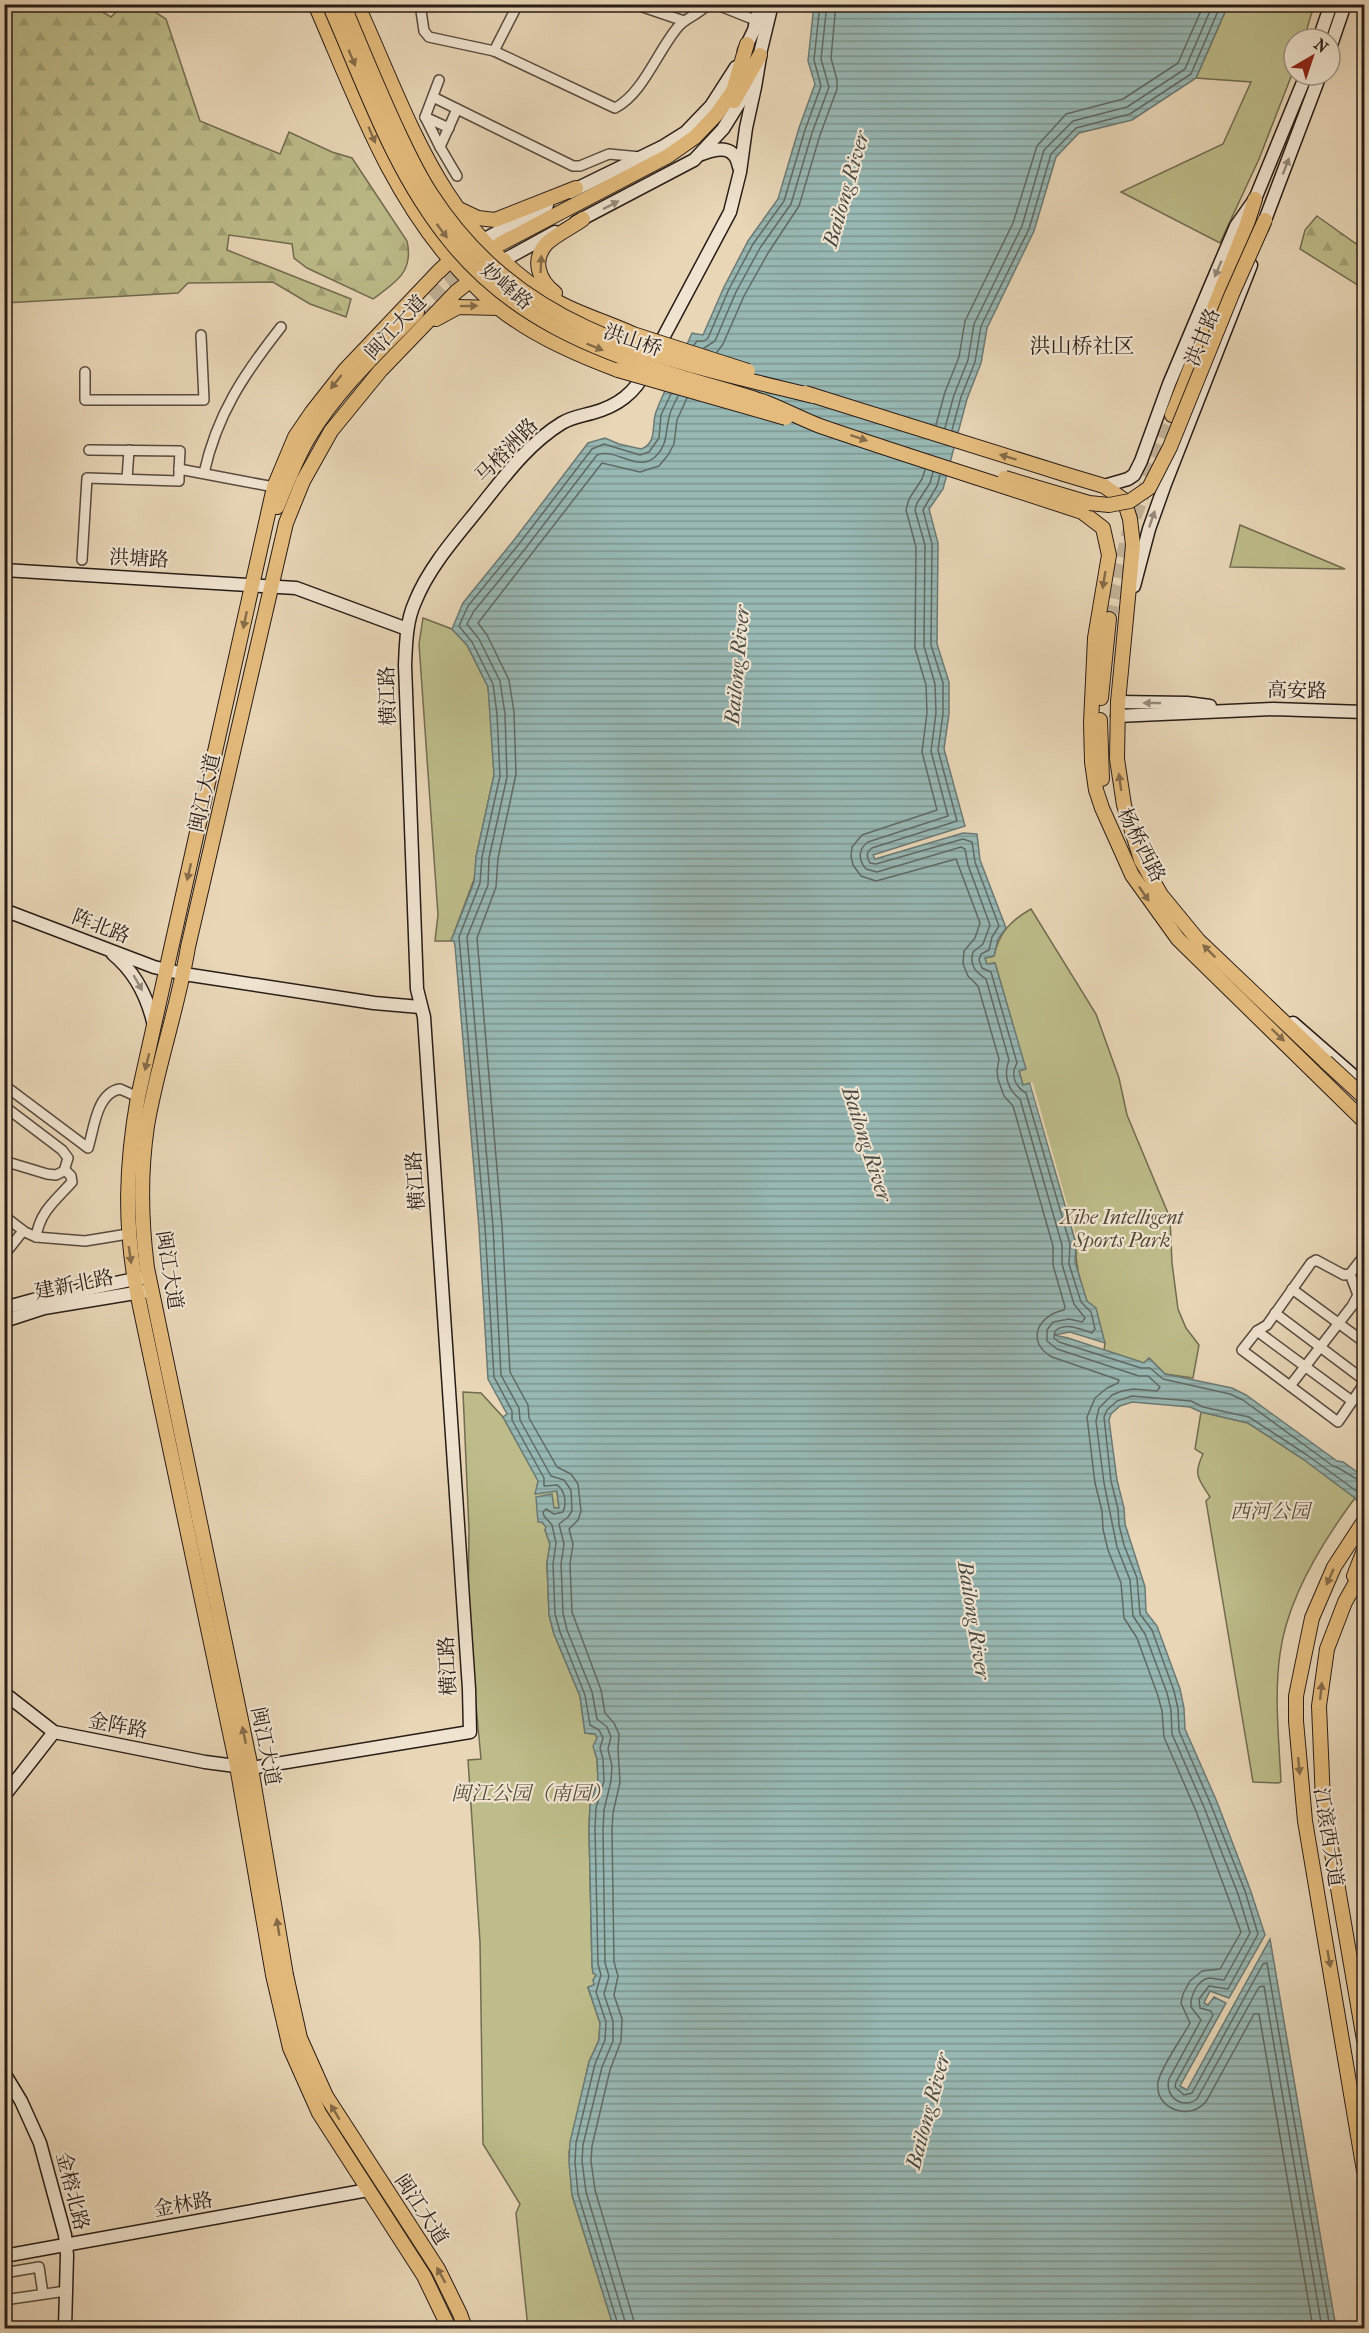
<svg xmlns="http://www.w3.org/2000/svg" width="1369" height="2333" font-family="'IM FELL French Canon','Noto Serif SC',serif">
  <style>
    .forest { fill: url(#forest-firs); stroke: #726c50; stroke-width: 1.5 }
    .park { fill: #bdbc8a; stroke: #726c50; stroke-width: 1.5 }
    .water { fill: url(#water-rules); stroke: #6b7a75; stroke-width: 1.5 }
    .pier { fill: #e8d6b7 }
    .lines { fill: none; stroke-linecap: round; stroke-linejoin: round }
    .shore { stroke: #606a65; stroke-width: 1.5 }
    .primary-tunnel { stroke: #c2b197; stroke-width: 14; stroke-dasharray: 14 7; stroke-linecap: butt }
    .street-casing { stroke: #584a3e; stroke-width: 12 }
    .secondary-casing { stroke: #281c16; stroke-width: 15 }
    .primary-casing { stroke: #281c16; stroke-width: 16 }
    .street { stroke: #f0e4d0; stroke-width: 9 }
    .secondary { stroke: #f0e4d0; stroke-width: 12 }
    .primary { stroke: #e4bb7c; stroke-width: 14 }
    .primary-bridge-casing { stroke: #281c16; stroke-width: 16; stroke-linecap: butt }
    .primary-bridge { stroke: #e4bb7c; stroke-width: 14 }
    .oneway { fill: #866c49 }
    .oneway2 { fill: #968a7c }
    .labels { text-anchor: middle; stroke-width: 4.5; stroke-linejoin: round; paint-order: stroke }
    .street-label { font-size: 20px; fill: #281c16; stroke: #f0e4d0 }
    .park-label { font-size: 20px; font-style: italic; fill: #554c39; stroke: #f0e4d0 }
    .water-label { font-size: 21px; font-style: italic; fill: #4a4b45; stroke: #f0e4d0 }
    .neighbourhood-label { font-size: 21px; fill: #281c16; stroke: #f0e4d0 }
  </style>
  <defs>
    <pattern id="forest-firs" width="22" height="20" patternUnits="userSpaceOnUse" patternTransform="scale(1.5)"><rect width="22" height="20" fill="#bdbc8a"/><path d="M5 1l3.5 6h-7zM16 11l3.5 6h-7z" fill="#a2a176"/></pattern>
    <pattern id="water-rules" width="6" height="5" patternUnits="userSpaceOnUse" patternTransform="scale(1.5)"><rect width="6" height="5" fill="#98b8b4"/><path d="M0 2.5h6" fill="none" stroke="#7c9591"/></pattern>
  </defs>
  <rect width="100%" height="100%" fill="#e8d6b7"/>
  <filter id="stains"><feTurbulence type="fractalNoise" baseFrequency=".00333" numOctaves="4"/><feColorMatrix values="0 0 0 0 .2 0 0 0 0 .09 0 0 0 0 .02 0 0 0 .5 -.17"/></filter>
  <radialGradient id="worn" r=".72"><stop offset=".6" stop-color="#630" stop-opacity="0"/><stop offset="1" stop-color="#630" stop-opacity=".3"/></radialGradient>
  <g class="forest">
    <path d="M5,4l86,1 20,12 12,-12h21l22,14 34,102 80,33 9,-22 43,20 20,6 55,83c7,31 -11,41 -34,58l-66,-31 -13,-10 -2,-14 -63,-9 -2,15 124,49 -5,18 -36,-13 -37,-22 -85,1 -10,10 -173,10z"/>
    <path d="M1317,216l38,27 9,4v42l-64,-40 5,-19z"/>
  </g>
  <g class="park">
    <path d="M1227,5h87l-10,34h-10v30l-35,90 -39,84 -99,-51 102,-48 28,-62 -55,-4 29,-66z"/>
    <path d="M1240,525l105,44 -115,-2z"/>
    <path d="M423,618l29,11 15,16 21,42 3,27 3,61 -18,82v17l-25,67h-16l3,-26 -19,-271z"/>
    <path d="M1031,909l65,105 23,64 8,37 43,103 2,45 6,46 8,19 13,17 -6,33 -28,-4 -16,-16 -5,5 -40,-13 1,-7c-14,-32 -31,-64 -29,-100l-46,-159 -7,1 -4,-14 6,-3 -30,-105 -9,1 -1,-6 9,-2c5,-23 16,-35 37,-47z"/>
    <path d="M463,1392l18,1 22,24 36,64 18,10 2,17h-5l-12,14 5,6 -2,2 5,14 -3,19 2,52 5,19 26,62 5,37 10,1 2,4 -2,15 2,6 1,21 -8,26 -1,22 3,137 1,8 3,2 -2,10 -6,3 12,35 -1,17 -10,22 -20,90 3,43 42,133h-86l-12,-115 4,-9 -37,-60 -3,-202 -12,-182 13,-1 -13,-140 1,-89z"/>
    <path d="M1201,1412l47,11 55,36 52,39c-32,43 -68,101 -75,156 -6,42 -1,86 1,128l-3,1 -25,-1 -47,-281 4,-4c-12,-19 -17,-22 -7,-43l-8,-5z"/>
  </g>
  <path class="water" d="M814,5h413l-2,7 -29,66 -64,42 -53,13 -23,24 -22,74 -47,97 -6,35 -14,36 -24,90 -14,20 9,34 -1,101 12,38v32l-5,35 21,77 -92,29 2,4 88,-26 14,1 3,26 26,68 -8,11 -4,17 -9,2 2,6 8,-1 31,106 -7,2 4,14 7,-2 46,161 -1,18 12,39 9,7 9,35 -35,-11 -16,3 14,3 76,25 5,-5 16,16 67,14 14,7 91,66 6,1 21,15v36l-9,-15 -52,-39 -55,-36 -47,-11 -11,-5 -58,-5 -12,4 -9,8 -2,6 8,60 7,28 1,16 20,63 1,25 11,14 23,63 4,19 1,21 32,73 33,87 15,46 -36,63 -19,-7 -6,12 4,2 6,-8 12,6 -46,83 7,4 83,-151 66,389h-722l-42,-133 -3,-33 1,-20 19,-80 10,-22 1,-17 -12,-36 6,-2 -1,-5 3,-5 -3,-2 -1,-8 -3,-137 1,-22 8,-26 -1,-21 -4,-13 4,-8 -2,-4 -10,-1 -5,-37 -26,-62 -5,-19 -2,-52 3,-19 -5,-14 1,-3 -4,-5h-4l-2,-25 16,-3 2,14h5l-2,-17 -22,3 3,-13 -35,-64 4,-3 -19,-35 -9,-151 -24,-282 -1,-5h-3l23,-59 2,-25 18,-82 -6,-88 -21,-42 -15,-16 11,-26 51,-63 74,-97 17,-5 14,6 22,5c17,-6 10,-24 15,-37 10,-27 25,-53 36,-79l11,2 21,-48 24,-46 30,-42 21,-71 16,-44 -7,-23z"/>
  <path class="pier" d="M1030,1082l3,1 46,163 -4,-9z"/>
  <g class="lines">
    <g class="shore">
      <path d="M694,345l3,-4h7l4,-3 21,-49 24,-45 31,-43 21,-71 16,-44 -7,-26 6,-56"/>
      <path d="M704,348l11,-7 21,-49 24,-44 31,-44 21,-71 17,-46 -8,-28 6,-55"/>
      <path d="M717,352l6,-8 21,-48 24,-43 31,-47 21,-71 17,-46v-9l-6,-22 5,-54"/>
      <path d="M936,425l9,-33 14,-35 6,-36 48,-98 24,-77 29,-32 57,-15 55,-36 26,-59"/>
      <path d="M945,428l9,-33 14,-35 6,-36 48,-98 22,-76 29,-29 54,-14 58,-38 28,-65"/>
      <path d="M952,430l9,-33 14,-35 6,-36 48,-97 22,-75 25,-26 54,-14 61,-40 30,-70"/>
      <path d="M925,470l-3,9 -13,20 -3,11 10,37 -1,101 11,37 1,28 -5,39 15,58 -75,25 -10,12 -1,9 2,9 8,11 15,5 80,-22 24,64 -5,15 -11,13 -1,13 5,12 10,10 21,73 -2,12 1,8 6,17 9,10 40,140v19l12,42 -1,3c-26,5 -39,32 -12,47l67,23 -1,3 -11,5 -12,10 -8,19 8,66 7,28 1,18 5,21 13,33 3,35 13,20 21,58 4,15 2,26 32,74 45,121 -21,37 -18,2 -12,10 -7,13 -2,9 9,20c-8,15 -29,44 -32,59 -4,28 34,40 49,18l47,-86h5l54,314"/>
      <path d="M933,472l-3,11 -13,20 -2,7 10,35 -1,101 11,38 1,29 -5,38 17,65 -80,26c-10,7 -10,18 -2,27l11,3 84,-25 4,2 3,16 22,60 -7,19 -10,8c-4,14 3,20 13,27l23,81c-6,15 -1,30 11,39l42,146v19l12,40 11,14 -3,4 -13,-3 -16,3 -6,8v11l10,8 82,27h9l12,11 -3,4 -24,-2 -11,2 -10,4 -13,13 -3,13 8,62 13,64 13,33 3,36 12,18 22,59 4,17 1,24 32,73 34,87 12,39 -26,47c-5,0 -10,-2 -15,-2 -12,2 -19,19 -18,29l10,13 -32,59c-5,18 14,31 28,20l62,-112 5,-1 58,342"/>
      <path d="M940,475l-3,11 -14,24 9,34 -1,101 12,38v31l-5,36 19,71 -85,27c-6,4 -6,9 -2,15l6,1 87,-25 9,3 3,20 24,64 -7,11 -3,13 -8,4 -2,6 3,8 9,4 26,91c-7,11 -2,24 9,30l44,151 -1,20 12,38 10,10 4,17 -3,4c-12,-4 -26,-11 -37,-2l-1,7 5,4 82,26h9l13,11 67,15 13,6 90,66c11,3 21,14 31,16"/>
      <path d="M619,2328l-41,-134 -3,-32 1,-19 19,-79 10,-24 1,-18 -10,-30 5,-17 -3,-11 -3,-135 1,-21 8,-27 -1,-22 -3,-11 3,-10 -4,-8 -9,-5 -5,-30 -25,-63 -5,-18 -2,-50 3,-21 -4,-18 -8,-9 -1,-4 3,-3 8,5 9,-2c4,-8 2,-22 -6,-27l-13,1v-8l-32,-58v-9l-18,-34 -9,-150 -26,-290 21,-54 2,-26 18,-81 -3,-62 -4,-30 -21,-42 -13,-16 9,-20 51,-62 73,-95 12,-5 36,11 9,-3 10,-14 2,-23 10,-21"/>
      <path d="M627,2328l-41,-136 -4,-31 1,-16 19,-78 11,-26v-20l-9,-27 5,-18 -4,-13 -2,-133 1,-20 7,-29 1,-15 -4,-17 3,-12 -4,-10 -10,-8 -5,-27 -25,-62 -4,-17 -2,-49 3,-20 -5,-20 9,-7 4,-6 -1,-21 -7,-10 -13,-4 -31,-56 -1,-12 -18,-33 -8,-148 -26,-290 21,-52 1,-27 18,-81 -2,-63 -5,-33 -21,-42 -12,-15 7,-13 51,-62 72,-94c18,-8 40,18 58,2 13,-12 10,-24 14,-39 1,-8 6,-15 9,-22"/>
      <path d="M636,2328l-41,-138 -4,-29 1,-15 18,-76 11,-29 1,-22 -8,-24 4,-19 -4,-14 -2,-132 1,-17 7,-31 -2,-33 1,-15 -5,-11 -9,-10 -4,-23 -29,-78 -2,-48 3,-20 -4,-15 9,-9 3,-9 -3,-27 -7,-10 -14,-7 -28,-49 -1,-13 -18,-33 -8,-146 -25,-288 19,-51 2,-29 18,-84 -2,-62 -5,-32 -22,-45 -9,-12 124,-160 38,9 19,-6 9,-11 6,-11 3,-24 10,-22"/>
      <path d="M1330,2328l-63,-365 -4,1 -71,129 -8,2 -9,-8 1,-5 37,-67 -2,-4 -11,-3 -1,-9 10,-13 19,3 30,-55 -13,-43 -34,-86 -32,-74 -1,-22 -4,-18 -22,-61 -12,-16 -3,-36 -13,-33 -5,-20 -1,-16 -7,-28 -7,-64 3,-7 10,-9 15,-5 59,5 12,6 46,10 58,38 52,38 5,9"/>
    </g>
    <g class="primary-tunnel">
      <path d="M417,312l29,-28 23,-17"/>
      <path d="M1109,619l19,-84 44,-120"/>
    </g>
    <g class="street-casing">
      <g id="street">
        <path d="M420,4l4,27 5,6 65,14 121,57c28,-14 43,-58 63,-81 8,-10 21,-12 30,-23"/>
        <path d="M634,4l50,17"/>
        <path d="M715,4l45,18"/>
        <path d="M494,51l24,-47"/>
        <path d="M439,80l-14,37 24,11"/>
        <path d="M433,97l140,69h7l29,-12 31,3"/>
        <path d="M425,117l15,30"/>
        <path d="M457,176l-17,-29 17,-38"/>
        <path d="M85,372v28h119l-3,-65"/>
        <path d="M89,450l91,1 -1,18"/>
        <path d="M204,473c13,-59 40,-99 77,-146"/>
        <path d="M127,479l2,-29"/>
        <path d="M82,560l5,-82 92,3v-12l95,18"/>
        <path d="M4,1085l84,63c6,-18 8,-55 32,-59l18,8"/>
        <path d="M4,1106l58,44 6,8 -4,13 -8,4 -9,-1 -43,-13"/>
        <path d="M4,1216l21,16 11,5 49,4 43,-7"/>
        <path d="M36,1237c4,-26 20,-37 36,-55l-1,-6 -6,-6"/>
        <path d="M4,1255l19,-24"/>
        <path d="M1350,1274l-6,1 -28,-15 -5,3 -44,62 -10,6 -15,19 96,72 26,-38"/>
        <path d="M1292,1289l72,53"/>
        <path d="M1275,1313l89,67"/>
        <path d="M1257,1331l95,70"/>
        <path d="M1290,1386l62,-80 6,-11 -8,-21 14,-18"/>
        <path d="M4,2273l35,-6 4,27"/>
        <path d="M4,2300l62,-9"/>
      </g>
    </g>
    <g class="secondary-casing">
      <g id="secondary">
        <path d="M1319,39l12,-35"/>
        <path d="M1330,48l15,-44"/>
        <path d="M744,51l10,-21 6,-26"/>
        <path d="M758,62l14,-58"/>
        <path d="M702,154c18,-7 33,-8 37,13"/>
        <path d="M570,192l92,-45 24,-15 25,-26 25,-39"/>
        <path d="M576,222l118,-62 29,-31 23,-37"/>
        <path d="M1262,228l58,-153"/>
        <path d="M483,240l64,-35"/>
        <path d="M504,260l51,-28"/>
        <path d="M656,351l74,-139 10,-40 6,-44 9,-41 5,-30"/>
        <path d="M1104,486l24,-7 6,-4 7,-14 28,-77 41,-97 26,-61 19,-27 51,-124"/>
        <path d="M4,570l292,18 111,41"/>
        <path d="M1134,586l15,-57 16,-45 86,-219"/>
        <path d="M1118,702l69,1 23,3"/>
        <path d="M1117,716l156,-7 91,3"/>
        <path d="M4,910l150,57 30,7 190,29 46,4"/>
        <path d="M113,954c23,19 35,44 41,72"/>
        <path d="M1293,1023l71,62"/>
        <path d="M4,1308l29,-8 112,-23"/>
        <path d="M4,1321l40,-13 103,-17"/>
        <path d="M4,1693l50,39 151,30 46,6 219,-36 -1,-43 -45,-672 -7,-28 -12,-324c1,-21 1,-43 10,-63 13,-33 39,-63 61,-90 26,-32 50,-67 86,-89 10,-6 19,-7 30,-10 26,-7 43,-20 55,-44"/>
        <path d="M4,1796l50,-64"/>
        <path d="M4,2073l17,28 19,42 25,92 2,20 -2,73"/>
        <path d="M4,2256l364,-66"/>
      </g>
    </g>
    <g class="primary-casing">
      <g id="primary">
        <path d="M315,4c41,94 75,192 146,268 17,17 34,35 54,48 32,22 68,37 103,50"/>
        <path d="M357,4c52,114 84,226 197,296 24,14 53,22 79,34"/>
        <path d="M734,101l26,-46"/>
        <path d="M461,210l17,8 17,2 81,-32"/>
        <path d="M500,244l168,-88 27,-19 21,-22 17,-24 14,-47"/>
        <path d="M555,293c-16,-12 -24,-33 -8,-50 10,-9 25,-16 36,-24"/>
        <path d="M436,319l22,-12 40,1"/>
        <path d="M1172,415l75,-191 8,-25"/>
        <path d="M1064,474l40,12 20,14 6,19 3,26 -15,157 -1,57 7,46 17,55 20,35 37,45 128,122"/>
        <path d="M277,507c10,-24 19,-49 33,-72 28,-46 69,-84 107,-123"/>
        <path d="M1082,512l21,16 6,27 -14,83 -4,85 1,39 4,28 6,18 30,67 46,64 186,182"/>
        <path d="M1101,698l8,-79"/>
        <path d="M1100,720l2,59"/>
        <path d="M1364,1521l-30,46 -22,51 -16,78v25l9,100 59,350"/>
        <path d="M1364,1568l-19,34 -18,47 -8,57 4,95 41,239"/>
        <path d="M1354,1576l10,-26"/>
        <path d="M449,2328l-25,-52 -105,-163 -29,-65 -17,-73 -36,-209 -100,-474c-13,-68 -11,-127 1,-195l136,-610 21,-50 17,-25 33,-42 93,-98 13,-12 32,-20"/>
        <path d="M465,2328l-5,-14 -22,-45 -112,-173 -26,-58 -14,-63 -35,-207 -104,-500c-6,-47 -7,-95 0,-142 10,-60 31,-118 41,-179l98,-424 17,-42 28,-50 49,-60 76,-79 14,-11 34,-21"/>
      </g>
    </g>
    <use href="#street" class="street"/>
    <use href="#secondary" class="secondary"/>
    <use href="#primary" class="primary"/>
    <g class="primary-bridge-casing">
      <g id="primary-bridge">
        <path d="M329,4c36,81 64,167 121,237 61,76 143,109 234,137 27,8 56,15 83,25 18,7 35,16 53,23 87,30 175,57 262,86"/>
        <path d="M343,4c19,45 37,90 58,134 9,19 18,38 30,56 90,140 232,165 382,202"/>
        <path d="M633,334l115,37"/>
        <path d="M618,370l168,48"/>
        <path d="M805,393l259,81"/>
        <path d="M1005,478l84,25 20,2 21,-4 19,-13 21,-41 62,-153 33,-74"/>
        <path d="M1326,1062l38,35"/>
      </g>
    </g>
    <use href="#primary-bridge" class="primary-bridge"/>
  </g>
  <defs><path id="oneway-solid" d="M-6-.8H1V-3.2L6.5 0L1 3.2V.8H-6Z" transform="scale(1.5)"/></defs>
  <g class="oneway">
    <use href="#oneway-solid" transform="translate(352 58) rotate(67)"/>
    <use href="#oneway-solid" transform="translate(372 135) rotate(67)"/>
    <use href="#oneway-solid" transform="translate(442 231) rotate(53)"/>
    <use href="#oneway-solid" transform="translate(541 264) rotate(-87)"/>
    <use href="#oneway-solid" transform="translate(469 306) rotate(-1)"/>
    <use href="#oneway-solid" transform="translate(595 347) rotate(22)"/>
    <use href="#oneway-solid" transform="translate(336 382) rotate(129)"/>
    <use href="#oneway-solid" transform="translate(859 438) rotate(18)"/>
    <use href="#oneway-solid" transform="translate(1008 457) rotate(-163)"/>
    <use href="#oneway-solid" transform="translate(1104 580) rotate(99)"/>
    <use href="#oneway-solid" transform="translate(245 620) rotate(102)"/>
    <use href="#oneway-solid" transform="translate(1120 782) rotate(-98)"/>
    <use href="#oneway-solid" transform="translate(189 872) rotate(103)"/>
    <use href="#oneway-solid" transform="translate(1144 894) rotate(56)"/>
    <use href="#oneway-solid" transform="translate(1209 951) rotate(-135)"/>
    <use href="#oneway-solid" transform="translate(1278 1035) rotate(44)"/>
    <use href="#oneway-solid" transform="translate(147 1062) rotate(104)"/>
    <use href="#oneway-solid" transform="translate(130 1255) rotate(82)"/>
    <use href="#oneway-solid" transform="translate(1330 1577) rotate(114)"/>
    <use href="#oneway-solid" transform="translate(1321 1691) rotate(-84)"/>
    <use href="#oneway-solid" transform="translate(244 1735) rotate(-102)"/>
    <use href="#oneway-solid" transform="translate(1299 1766) rotate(84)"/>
    <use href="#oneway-solid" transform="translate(278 1927) rotate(-99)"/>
    <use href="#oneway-solid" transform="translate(1329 1959) rotate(80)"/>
    <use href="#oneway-solid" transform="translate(335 2112) rotate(-121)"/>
    <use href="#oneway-solid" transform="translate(441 2275) rotate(-119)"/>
  </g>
  <g class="oneway2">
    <use href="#oneway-solid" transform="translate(1286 166) rotate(-69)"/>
    <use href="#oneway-solid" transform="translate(611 205) rotate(-27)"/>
    <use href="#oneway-solid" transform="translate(1218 269) rotate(113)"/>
    <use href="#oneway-solid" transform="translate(1152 519) rotate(-71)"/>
    <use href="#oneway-solid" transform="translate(1152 703) rotate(-180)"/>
    <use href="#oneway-solid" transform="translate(138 983) rotate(60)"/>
  </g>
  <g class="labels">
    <g class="street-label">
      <text transform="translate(507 286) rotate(40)" y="7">妙峰路</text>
      <text transform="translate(395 327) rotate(-47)" y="7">闽江大道</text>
      <text transform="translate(1202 337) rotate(-68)" y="7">洪甘路</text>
      <text transform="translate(633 340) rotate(19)" y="7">洪山桥</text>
      <text transform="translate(506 450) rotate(-46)" y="7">马榕洲路</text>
      <text transform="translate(139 558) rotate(3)" y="7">洪塘路</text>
      <text transform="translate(1297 690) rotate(1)" y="7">高安路</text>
      <text transform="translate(387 696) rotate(-92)" y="7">横江路</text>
      <text transform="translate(204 793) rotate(-77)" y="7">闽江大道</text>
      <text transform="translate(1142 845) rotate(63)" y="7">杨桥西路</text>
      <text transform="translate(101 926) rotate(21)" y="7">阵北路</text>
      <text transform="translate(415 1181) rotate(-94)" y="7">横江路</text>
      <text transform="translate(170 1270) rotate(81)" y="7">闽江大道</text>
      <text transform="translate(74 1284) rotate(-11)" y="7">建新北路</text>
      <text transform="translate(447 1666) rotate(-93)" y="7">横江路</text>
      <text transform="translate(118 1725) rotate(11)" y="7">金阵路</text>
      <text transform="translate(266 1746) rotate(79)" y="7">闽江大道</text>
      <text transform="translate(1329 1837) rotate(81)" y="7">江滨西大道</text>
      <text transform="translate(73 2191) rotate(76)" y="7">金榕北路</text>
      <text transform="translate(183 2204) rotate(-10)" y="7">金林路</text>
      <text transform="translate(422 2209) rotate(57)" y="7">闽江大道</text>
    </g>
    <g class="park-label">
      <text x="1122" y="1224">Xihe Intelligent<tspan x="1122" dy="23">Sports Park</tspan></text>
      <text x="1270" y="1518">西河公园</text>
      <text x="531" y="1800">闽江公园（南园）</text>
    </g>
    <g class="water-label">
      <text transform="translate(846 189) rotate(-74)" y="7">Bailong River</text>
      <text transform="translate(737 665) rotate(-85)" y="7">Bailong River</text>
      <text transform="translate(867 1144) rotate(72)" y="7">Bailong River</text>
      <text transform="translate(974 1620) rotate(81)" y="7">Bailong River</text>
      <text transform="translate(928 2111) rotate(-75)" y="7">Bailong River</text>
    </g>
    <g class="neighbourhood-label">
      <text x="1082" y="353">洪山桥社区</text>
    </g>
  </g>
  <rect width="1369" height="2333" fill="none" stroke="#e8d6b7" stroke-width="24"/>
  <rect x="6" y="6" width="1357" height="2321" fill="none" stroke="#281c16" stroke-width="3"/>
  <rect x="12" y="12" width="1345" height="2309" fill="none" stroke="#281c16" stroke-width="1.5"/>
  <g transform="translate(1312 57) rotate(39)"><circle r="28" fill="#f0e4d0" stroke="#a09486" stroke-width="1.5"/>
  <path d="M0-4.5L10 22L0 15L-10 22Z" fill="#8f2418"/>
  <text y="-9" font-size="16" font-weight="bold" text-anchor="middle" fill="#281c16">N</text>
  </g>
  <rect width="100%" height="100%" filter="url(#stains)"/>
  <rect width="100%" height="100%" fill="url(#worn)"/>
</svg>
